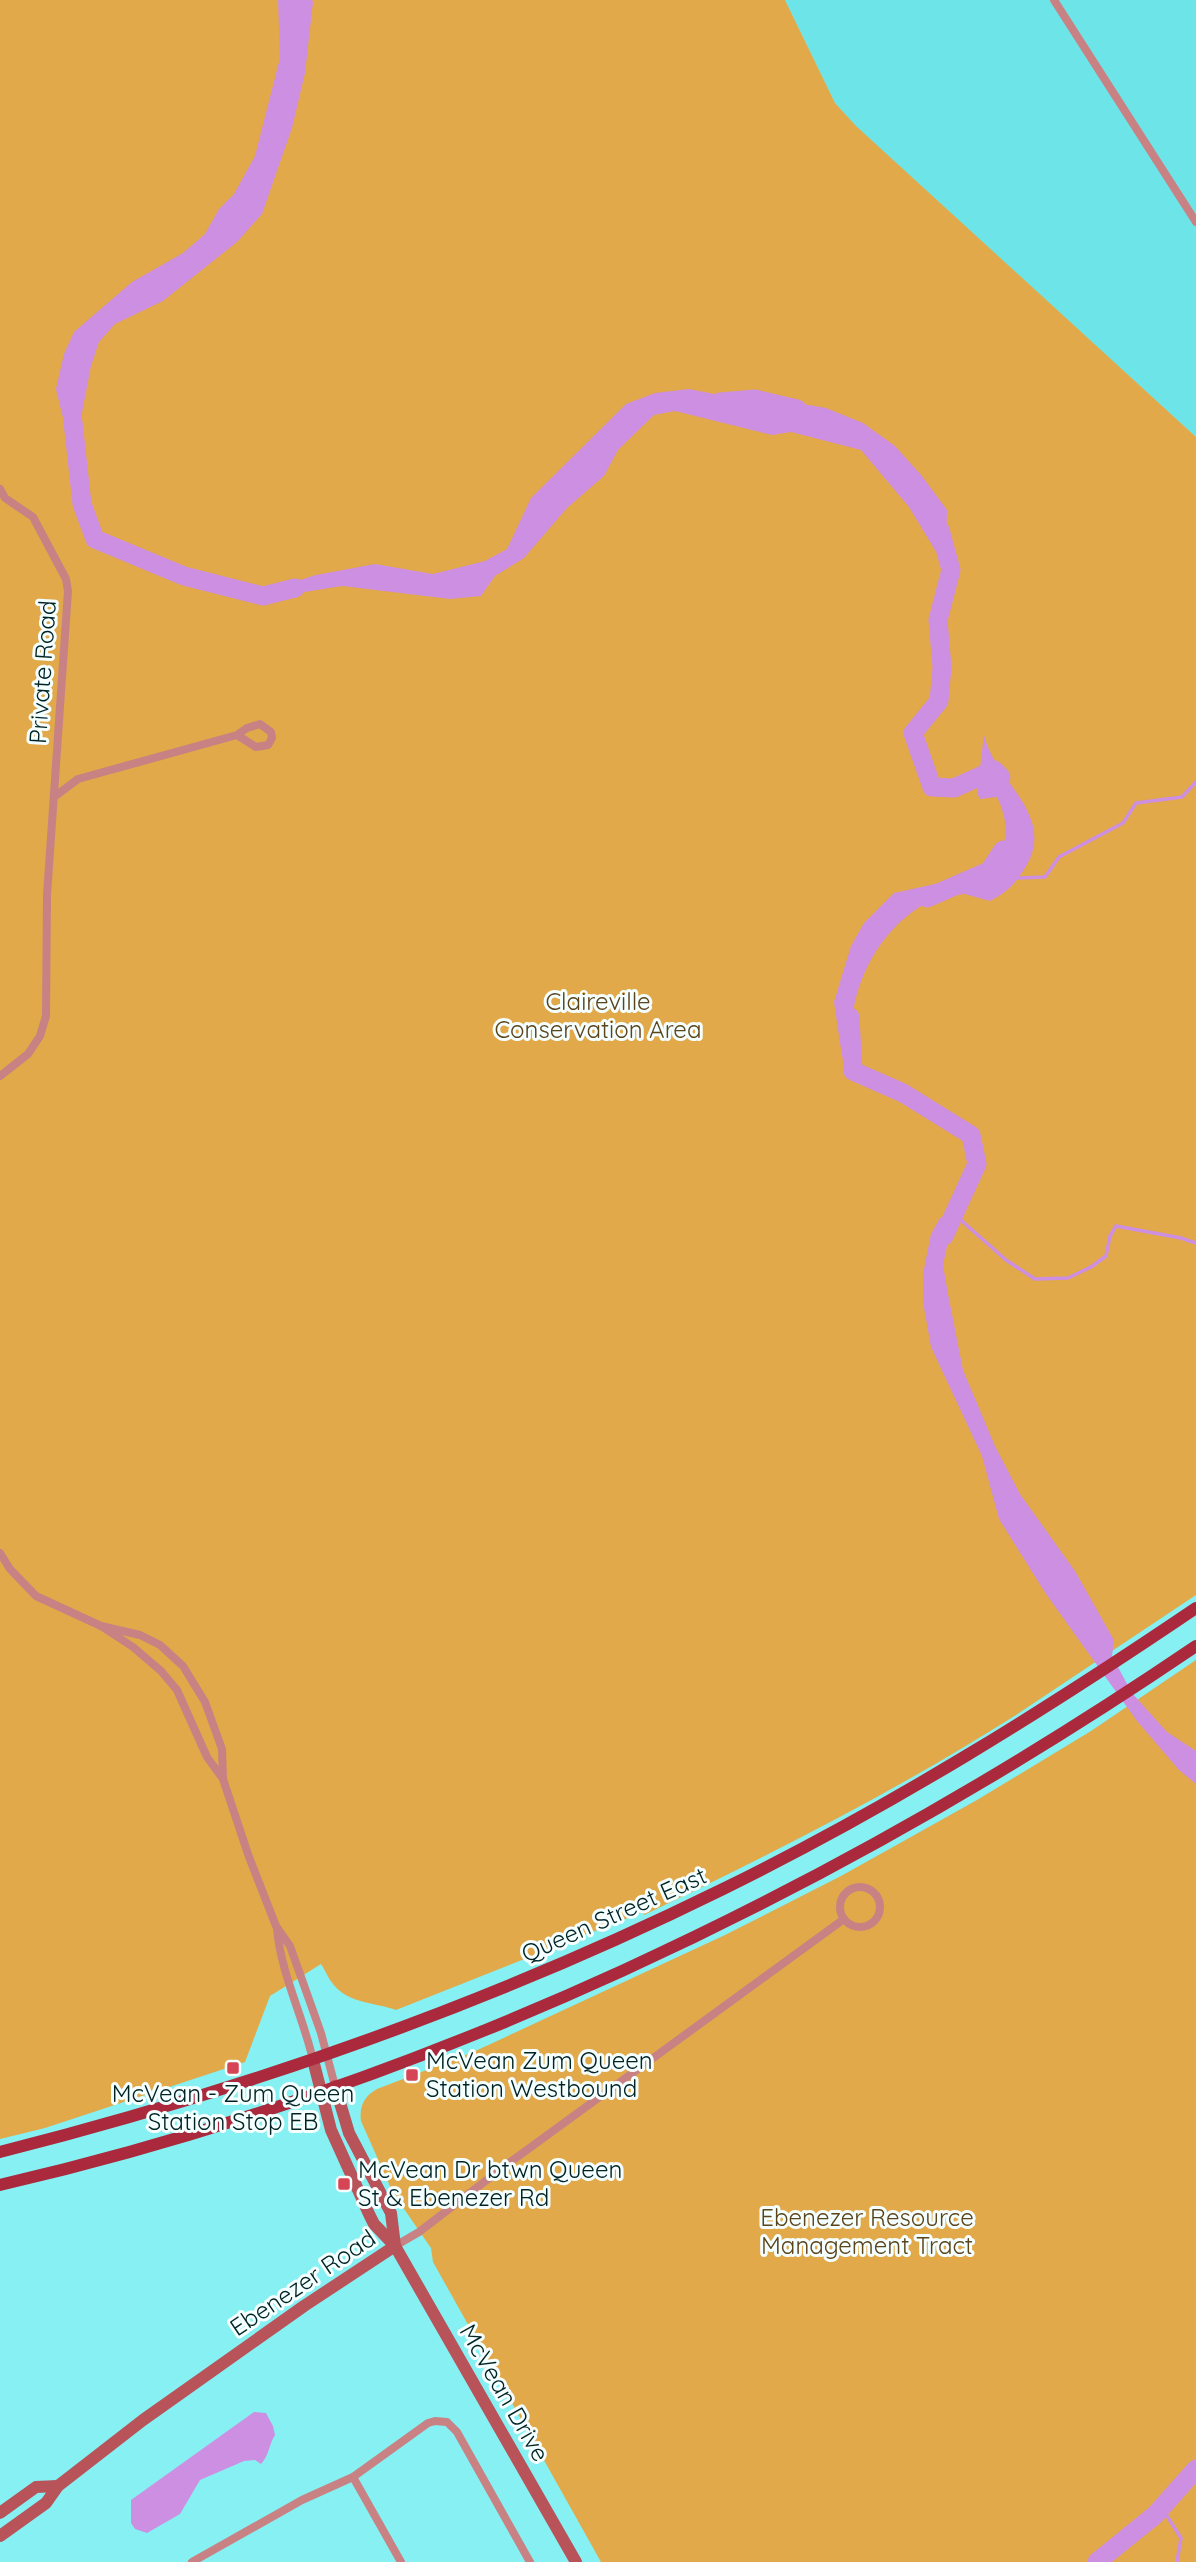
<svg xmlns="http://www.w3.org/2000/svg" width="1196" height="2562" font-family="Quicksand,sans-serif">
  <style>
    .built { fill: #6de5e8 }
    .green { fill: #e1a949 }
    .water { fill: #cd8fe1 }
    .lines { fill: none; stroke-linecap: round; stroke-linejoin: round }
    .stream { stroke: #cd8fe1; stroke-width: 3.5 }
    .river { stroke: #cd8fe1; stroke-width: 19 }
    .street { stroke: #c88284; stroke-width: 8 }
    .secondary { stroke: #b8535a; stroke-width: 12 }
    .primary { stroke: #aa293c; stroke-width: 12 }
    .poi-dot { fill: #d54556; stroke: #f5ffff; stroke-width: 2.5 }
    .labels { text-anchor: middle; stroke-width: 6; stroke-linejoin: round; paint-order: stroke }
    .street-label { font-size: 24px; fill: #002223; stroke: #f5ffff }
    .park-label { font-size: 24px; fill: #5b431a; stroke: #f5ffff }
    .poi-label { font-size: 24px; fill: #002223; stroke: #f5ffff; text-anchor: start }
  </style>
  <rect width="100%" height="100%" fill="#87f0f2"/>
  <path class="built" d="M785,0h411v437l-340,-310 -21,-24z"/>
  <g class="green">
    <path d="M0,0h785l50,103 21,23 340,311v1158c-59,39 -118,79 -177,118 -119,76 -247,141 -375,202l-1,-3 -247,98c-22,-8 -47,-6 -63,-26 -5,-6 -8,-14 -12,-20l-51,32 -25,66 -200,66 -45,11z"/>
    <path d="M1196,1660v902h-595l-168,-300 -2,-14 -38,-55 -32,-72c-2,-14 3,-25 16,-32l94,-36 254,-118 116,-59 136,-76 114,-69z"/>
  </g>
  <g class="water">
    <path d="M278,0h34l1,2 -8,71 -13,55 -30,86 -25,28 -74,59 -48,23 -16,18 -8,24 -18,93 -17,-70 8,-35 10,-22 58,-50 51,-29 22,-19 14,-25 15,-15 21,-38 25,-98z"/>
    <path d="M689,389l76,15h38l23,4 37,15 32,23 27,30 25,34 -1,45 -11,-5 -26,-43 -48,-57 -70,-18 -19,3 -97,-24 -21,4 -36,35 -14,26 -37,32 -43,50 -29,18 -14,20 -31,3 -108,-13 -62,10 -9,-3 9,-7 36,-11 59,-11 58,10 52,-13 22,-12 24,-51 95,-94 29,-11z"/>
    <path d="M984,735c10,46 74,80 41,133 -11,17 -16,23 -35,33l-29,-8c35,-26 58,-50 36,-96l-17,2 -3,-6z"/>
    <path d="M935,884l17,3 2,6c-8,3 -18,5 -26,9 -49,26 -79,85 -77,140 1,12 5,25 7,37l-7,-2 -9,-21 -8,-54 17,-56 13,-23 30,-30z"/>
    <path d="M954,1214l-11,51 5,29 15,76 32,76 25,48 55,77 39,69 -2,16 20,37 35,39 29,19v33l-17,-14 -42,-49 -91,-127 -47,-75 -17,-63 -51,-109 -8,-45v-28l8,-40 9,-16z"/>
    <path d="M254,2412l12,1 7,13 2,9c-6,9 -6,21 -14,29l-6,-4 -11,1 -44,19 -20,34 -33,19 -12,-4 -4,-6v-23z"/>
  </g>
  <g class="lines">
    <g class="stream">
      <path d="M1019,878l26,-1 14,-20 64,-34 13,-20 46,-6 14,-15"/>
      <path d="M954,893h7"/>
      <path d="M954,1214l52,46 29,19 33,-1 23,-11 15,-11 4,-20 6,-10 65,12 15,5"/>
      <path d="M1155,2515l12,1 14,22 -4,24"/>
    </g>
    <g class="river">
      <path d="M720,402l35,-3 42,10"/>
      <path d="M73,422l9,82 13,35 89,37 79,20 32,-8"/>
      <path d="M940,530l11,40 -13,50 4,47 -3,34 -26,32 19,54 22,1 40,-18 7,7"/>
      <path d="M927,898l62,-27 14,-21"/>
      <path d="M850,1017l3,54 50,22 68,42 6,29 -33,72"/>
      <path d="M1097,2562l58,-47 41,-46"/>
    </g>
    <g class="street">
      <path d="M1054,0l142,222"/>
      <path d="M0,489l5,9 28,19 33,62 2,12 -21,304 -1,121 -6,20 -12,18 -28,22"/>
      <path d="M54,797l24,-18 159,-44 19,12 12,-2 4,-7 -1,-6 -11,-8 -13,4 -10,7"/>
      <path d="M0,1553l10,16 26,27 65,30 32,21 28,24 16,19 30,67 16,22"/>
      <path d="M101,1626l39,9 20,10 23,21 22,36 17,47 1,30 26,78 27,69 14,20 31,87 14,53"/>
      <circle cx="860" cy="1907" r="20"/>
      <path d="M277,1929c4,45 26,87 36,131"/>
      <path d="M395,2246l24,-14 90,-69 335,-244"/>
      <path d="M353,2477l48,85"/>
      <path d="M192,2562l110,-62 51,-23 75,-54 7,-2 12,1 10,10 73,130"/>
    </g>
    <g class="secondary">
      <path d="M313,2060l18,70 38,84 5,10 21,22 181,316"/>
      <path d="M335,2086l14,47 42,80 4,33"/>
      <path d="M0,2513l36,-26 22,-1"/>
      <path d="M0,2536l46,-33 12,-17 85,-66 161,-114 91,-60"/>
    </g>
    <g class="primary">
      <path d="M0,2152c249,-63 492,-149 723,-263 165,-81 321,-178 473,-281"/>
      <path d="M0,2185c428,-99 834,-293 1196,-539"/>
    </g>
  </g>
  <g class="poi-dot">
    <rect x="226" y="2061" width="14" height="14" rx="3.5"/>
    <rect x="405" y="2068" width="14" height="14" rx="3.5"/>
    <rect x="337" y="2177" width="14" height="14" rx="3.5"/>
  </g>
  <g class="labels">
    <g class="street-label">
      <text transform="translate(43 672) rotate(-86)" y="8">Private Road</text>
      <text transform="translate(614 1915) rotate(-24)" y="8">Queen Street East</text>
      <text transform="translate(303 2283) rotate(-34)" y="8">Ebenezer Road</text>
      <text transform="translate(504 2393) rotate(60)" y="8">McVean Drive</text>
    </g>
    <g class="park-label">
      <text x="598" y="1010">Claireville<tspan x="598" dy="28">Conservation Area</tspan></text>
      <text x="867" y="2226">Ebenezer Resource<tspan x="867" dy="28">Management Tract</tspan></text>
    </g>
    <g class="poi-label">
      <text x="426" y="2069">McVean Zum Queen<tspan x="426" dy="28">Station Westbound</tspan></text>
      <text x="233" y="2102" text-anchor="middle">McVean - Zum Queen<tspan x="233" dy="28">Station Stop EB</tspan></text>
      <text x="358" y="2178">McVean Dr btwn Queen<tspan x="358" dy="28">St &amp; Ebenezer Rd</tspan></text>
    </g>
  </g>
</svg>
